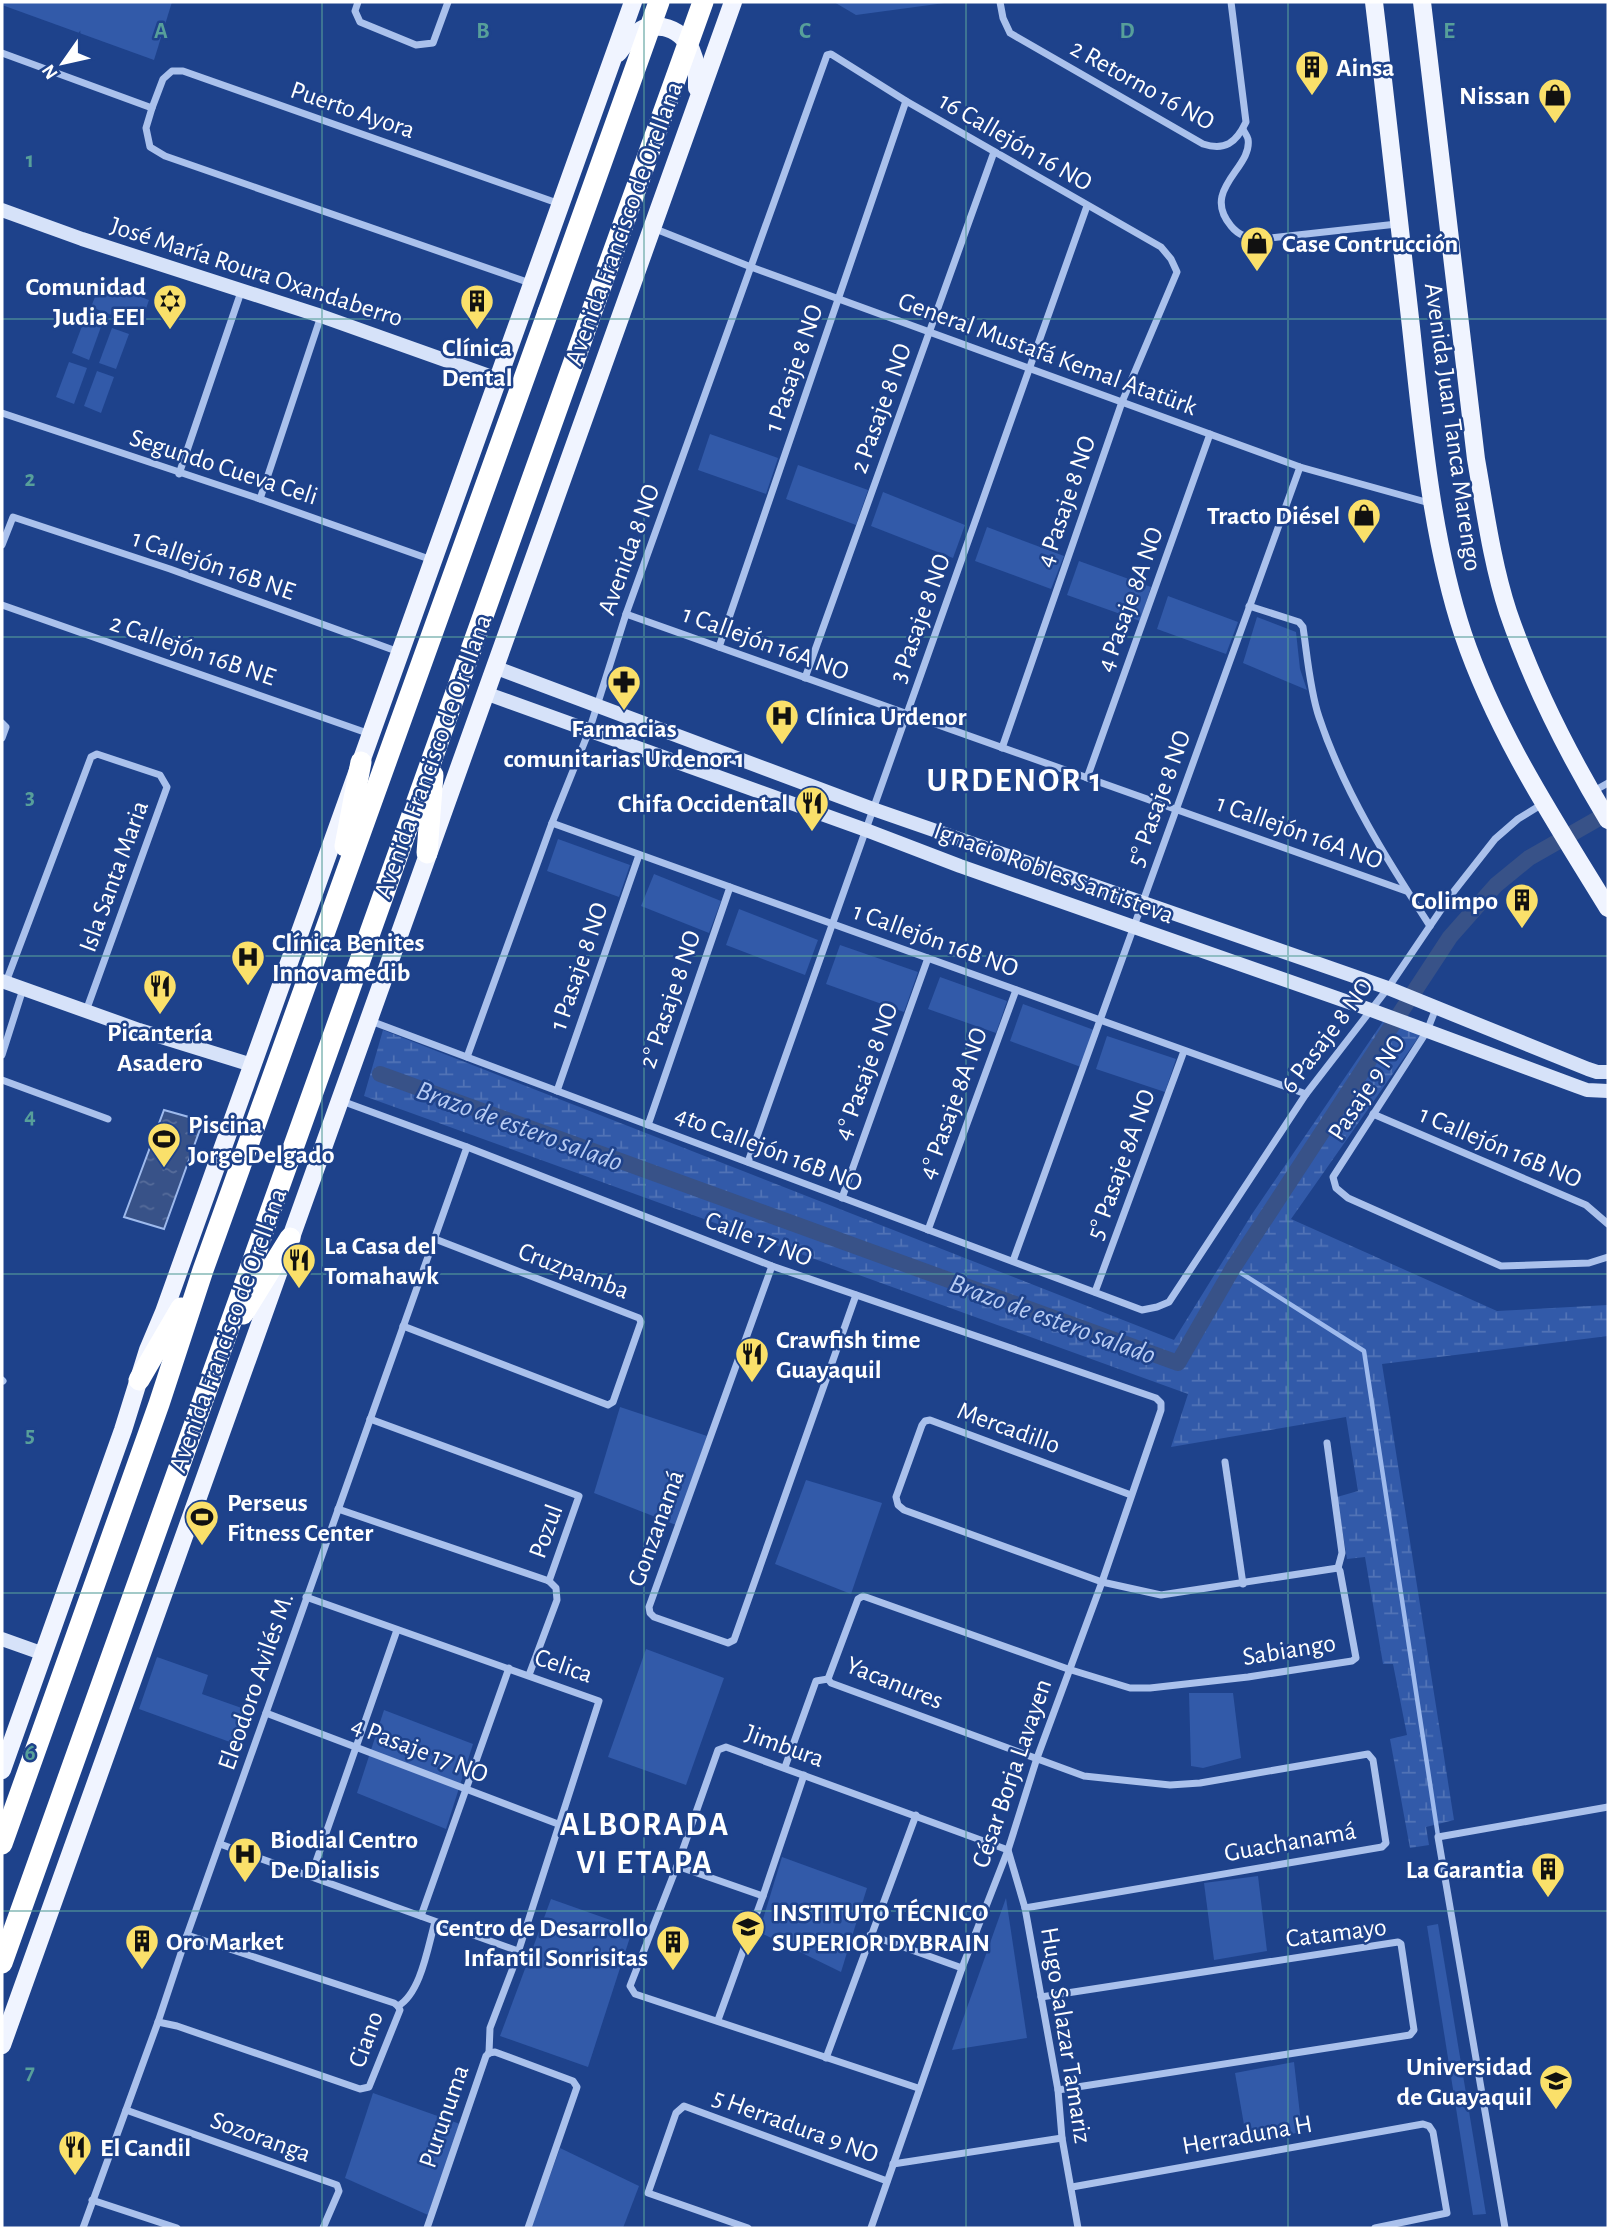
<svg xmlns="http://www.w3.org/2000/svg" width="1610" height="2230" font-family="'Alegreya Sans',sans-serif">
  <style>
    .wetland { fill: url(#wetland-marsh) }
    .green { fill: #325aa9 }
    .water { fill: url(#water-ripples); stroke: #9ebaed; stroke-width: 2 }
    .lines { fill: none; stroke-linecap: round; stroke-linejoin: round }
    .stream { stroke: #9ebaed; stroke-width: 4.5 }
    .canal { stroke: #385288; stroke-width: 16 }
    .street { stroke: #aac1ec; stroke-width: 7 }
    .secondary { stroke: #d6e2f9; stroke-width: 14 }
    .primary { stroke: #f0f4ff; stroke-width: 18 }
    .highway { stroke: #fff; stroke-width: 21 }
    .highway-bridge { stroke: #fff; stroke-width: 21 }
    .grid { fill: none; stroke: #579f9a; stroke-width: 2; stroke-opacity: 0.55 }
    .labels { text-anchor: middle; stroke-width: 5; stroke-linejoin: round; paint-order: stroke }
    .poi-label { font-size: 26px; font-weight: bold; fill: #fff; stroke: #1e428b; text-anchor: start }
    .street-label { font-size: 26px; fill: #fff; stroke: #1e428b }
    .water-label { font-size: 28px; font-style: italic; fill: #b6cbf3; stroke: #1e428b }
    .district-label { font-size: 33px; font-weight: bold; letter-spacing: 2px; fill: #fff; stroke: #1e428b }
    .grid-label { font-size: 23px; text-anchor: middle; font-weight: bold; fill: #579f9a; stroke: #1e428b; stroke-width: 5; stroke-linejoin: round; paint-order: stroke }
  </style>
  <defs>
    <pattern id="wetland-marsh" width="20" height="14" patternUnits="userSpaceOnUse" patternTransform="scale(1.75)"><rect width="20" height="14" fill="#325aa9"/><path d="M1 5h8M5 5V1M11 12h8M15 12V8" fill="none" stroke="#5173b6"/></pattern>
    <pattern id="water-ripples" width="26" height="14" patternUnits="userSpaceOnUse" patternTransform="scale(1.75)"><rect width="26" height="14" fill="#385288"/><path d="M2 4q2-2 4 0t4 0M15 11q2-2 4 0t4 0" fill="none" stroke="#566c9a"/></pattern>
  </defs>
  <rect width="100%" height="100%" fill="#1e428b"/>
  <path class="wetland" d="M1384,1020l36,15 -129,184 206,92 111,-6v31l-226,28 72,456 -28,7 3,18 -19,3 -20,-109 17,-4 -14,-71h-10l-18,-107 -18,2 -10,-62 21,-6 -12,-74 -175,30 17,-53 -824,-298 19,-66 791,310 78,-126z"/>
  <g class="green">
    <path d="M2,2h170l-18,58 -152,-55z"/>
    <path d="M834,2h118l-96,13z"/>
    <path d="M101,282l48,18 -9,26 -49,-19z"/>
    <path d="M85,318l17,6 -13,36 -17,-7z"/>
    <path d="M112,328l17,6 -13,35 -17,-6z"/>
    <path d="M69,362l18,6 -13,36 -18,-7z"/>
    <path d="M97,371l17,6 -13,36 -17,-7z"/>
    <path d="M710,434l68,24 -12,36 -68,-24z"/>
    <path d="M798,465l70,25 -12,35 -70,-26z"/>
    <path d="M883,492l82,33 -12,33 -82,-32z"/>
    <path d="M987,527l77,29 -13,33 -76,-28z"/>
    <path d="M1079,561l72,26 -11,34 -73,-26z"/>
    <path d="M1168,596l70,26 -12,32 -69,-25z"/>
    <path d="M1257,617l39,15 4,37 7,21 -64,-27z"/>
    <path d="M558,839l72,26 -11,32 -72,-26z"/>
    <path d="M654,874l67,27 -12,32 -68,-27z"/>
    <path d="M739,909l79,31 -13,35 -79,-30z"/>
    <path d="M840,945l78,27 -14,40 -78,-28z"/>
    <path d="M940,977l67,24 -11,32 -68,-24z"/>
    <path d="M1023,1004l71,26 -13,37 -71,-26z"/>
    <path d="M1107,1036l69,23 -11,33 -69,-23z"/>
    <path d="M620,1407l87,29 -31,89 -82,-32z"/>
    <path d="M806,1480l76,23 -31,91 -76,-30z"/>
    <path d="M646,1649l78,29 -38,107 -78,-28z"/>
    <path d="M157,1657l51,18 -6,19 51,18 -12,34 -102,-37z"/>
    <path d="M1189,1693h44l8,65 -38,10 -12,-2z"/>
    <path d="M384,1710l89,34 -27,85 -89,-36z"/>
    <path d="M782,1857l85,31 -26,84 -82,-40z"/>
    <path d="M1258,1876l9,75 -53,9 -10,-77z"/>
    <path d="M1006,1898l21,140 -75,12z"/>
    <path d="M551,1899l82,29 -45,139 -88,-31z"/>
    <path d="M1438,1924l48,290 -13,1 -46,-289z"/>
    <path d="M1294,2062l8,70 -55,10 -12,-69z"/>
    <path d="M373,2093l87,31 -32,91 -83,-37z"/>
    <path d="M560,2148l79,38 -16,42h-92z"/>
  </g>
  <path class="water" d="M164,1110l39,11 -39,108 -40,-12z"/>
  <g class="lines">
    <path class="stream" d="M1233,1268l131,83 74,485"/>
    <path class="canal" d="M380,1074l798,289 55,-95 217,-331 46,-52 33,-27 79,-45"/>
    <g class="street">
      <path d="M358,2l-3,9 5,11 56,23 17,-2 15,-41"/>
      <path d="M1000,2l3,16 7,15 193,111c22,7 33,-1 43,-22l-15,-120"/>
      <path d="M2,53l150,55"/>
      <path d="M1243,129c1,3 4,6 5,10 5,29 -48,50 -17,87 8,10 18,13 30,13l136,-15"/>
      <path d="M653,228l98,39 549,200 133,37"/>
      <path d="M530,283l-365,-127 -15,-9 -4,-19 6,-20 11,-29 9,-8h11l377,133"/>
      <path d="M2,413l258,86 172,61"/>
      <path d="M179,474l63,-185"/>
      <path d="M260,499l61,-183"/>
      <path d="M2,545l11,-28 157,52 229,83"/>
      <path d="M2,605l368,129"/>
      <path d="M1249,606l50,16 4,5c4,27 7,64 16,90 25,75 68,143 111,209"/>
      <path d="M626,614l780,277"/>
      <path d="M719,647l187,-546"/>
      <path d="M805,678l189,-526"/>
      <path d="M2,723l4,4 -4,11"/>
      <path d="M1087,778l123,-344"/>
      <path d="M1592,792l16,-9"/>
      <path d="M552,823l754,271"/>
      <path d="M6,982l85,-225 6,-3 63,21 7,12 -81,224"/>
      <path d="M1436,1008l-9,23 -94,146 3,11 12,10 153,68 88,-3 19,-6"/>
      <path d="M368,1020l774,290 15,-3 12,-5 137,-208 82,-106 63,-93 44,-56 23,-20 26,-16"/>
      <path d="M2,1055l21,-66"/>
      <path d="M467,1057l85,-234 37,-92 37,-117 201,-559 4,-1 75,47 255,146 10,12 6,13 -55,130 -120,346"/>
      <path d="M2,1080l106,39"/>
      <path d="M557,1091l82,-236"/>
      <path d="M339,1100l128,47 305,119 384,132 5,5v7l-59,172 -65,176 -29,92 -46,118 -91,260"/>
      <path d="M1373,1114l213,91 22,19"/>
      <path d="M648,1125l82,-238"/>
      <path d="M748,1162l339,-956"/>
      <path d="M842,1198l86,-240"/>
      <path d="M928,1230l88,-240"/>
      <path d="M1013,1261l287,-794"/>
      <path d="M772,1266l-123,341 1,6 4,4 74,26 6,-3 122,-345"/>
      <path d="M1095,1292l89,-241"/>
      <path d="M403,1326l205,79 5,-3 28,-80 -2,-4 -204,-79"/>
      <path d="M2,1380l1,1"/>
      <path d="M370,1419l209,77 -30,85"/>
      <path d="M1327,1443l15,110 -4,15"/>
      <path d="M1225,1462l18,122"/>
      <path d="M1131,1495l-201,-75 -5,1 -3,4 -26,72 2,8 6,5 198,72 59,13 177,-27"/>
      <path d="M338,1509l211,72"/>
      <path d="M306,1597l293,104 -85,264 -24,63 -1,25"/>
      <path d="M529,1675l28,-75 -1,-12 -7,-7"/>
      <path d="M828,1679l3,4 253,93 86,9 30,-2 168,-29 5,6 13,83 -4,4 -357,61"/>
      <path d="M828,1679l30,-80 5,-3 205,73 62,19h20l98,-11 104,-16 4,-3 -16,-87 -2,-3"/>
      <path d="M266,1713l292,111"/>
      <path d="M785,1767l31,-86 12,-2"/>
      <path d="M220,1844l298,107"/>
      <path d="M677,1866l86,30"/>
      <path d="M311,1876l86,-246"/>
      <path d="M421,1916l88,-248"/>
      <path d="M187,1935l207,68 4,3"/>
      <path d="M870,1935l92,33"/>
      <path d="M1041,1997l357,-55 3,2 13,86 -4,5 -352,55"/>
      <path d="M398,2006c23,-13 30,-60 37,-84"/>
      <path d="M718,2020l45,-124 41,-121"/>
      <path d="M158,2022l19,4 183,63 9,-2 31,-77 -2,-4"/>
      <path d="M489,2053l6,-1 78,29 4,6 -49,141"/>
      <path d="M826,2058l90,-243"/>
      <path d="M918,2088l-283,-94 -5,-8 47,-120 41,-116 8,-3 282,103 17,58 33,182 4,48 16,90"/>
      <path d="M126,2110l211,75 2,6 -16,37"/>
      <path d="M893,2164l169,-26"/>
      <path d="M1072,2187l351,-63 6,2 4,6 14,81 -72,15"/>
      <path d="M92,2200l85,28"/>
      <path d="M83,2228l75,-206 29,-87 280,-788"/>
      <path d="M427,2228l59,-172 3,-3"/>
      <path d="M748,2228l-100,-35 28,-80 8,-7 203,75"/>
      <path d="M1505,2228l-67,-391 170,-30"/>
    </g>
    <g class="secondary">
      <path d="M2,210l80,29 239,77 177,63"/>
      <path d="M494,667l379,142 515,179 200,81 9,3h11"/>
      <path d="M485,693l381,137 94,36 411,144 205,76 11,4 21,1"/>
      <path d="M2,981l137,49 113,35"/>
      <path d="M2,1639l42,15"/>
    </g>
    <g class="primary">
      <path d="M1374,2c13,108 25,216 37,325 11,101 20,210 52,307 33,98 91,186 145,274"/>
      <path d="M1422,2l54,457c9,51 16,104 32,153 25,73 60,142 100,208"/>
      <path d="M618,53c6,-8 14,-18 23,-23 6,-4 15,-4 22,-3 29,6 35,36 34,61"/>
      <path d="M2,1770l121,-340 25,-80 16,-38 469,-1310"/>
      <path d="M2,2045l731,-2043"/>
    </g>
    <g class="highway">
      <path d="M345,846l16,-84"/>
      <path d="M427,853l6,-78"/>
      <path d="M243,1314l47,-76"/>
      <path d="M139,1380l42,-72"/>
      <path d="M2,1844l157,-440 44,-134 345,-958"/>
      <path d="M2,1963l585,-1638"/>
    </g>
    <g class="highway-bridge">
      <path d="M548,312l111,-310"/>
      <path d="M587,325l116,-323"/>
    </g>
  </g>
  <path class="grid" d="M322,2v2226M644,2v2226M966,2v2226M1288,2v2226M2,319h1606M2,637h1606M2,956h1606M2,1274h1606M2,1593h1606M2,1911h1606"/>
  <defs>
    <g id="building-pin" transform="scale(1.75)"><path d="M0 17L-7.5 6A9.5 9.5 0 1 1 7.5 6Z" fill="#fae06a" stroke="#1e428b"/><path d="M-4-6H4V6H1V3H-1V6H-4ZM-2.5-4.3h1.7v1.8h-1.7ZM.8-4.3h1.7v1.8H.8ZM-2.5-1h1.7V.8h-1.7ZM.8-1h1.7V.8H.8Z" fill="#111"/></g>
    <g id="shop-pin" transform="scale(1.75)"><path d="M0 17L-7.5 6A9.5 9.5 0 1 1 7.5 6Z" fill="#fae06a" stroke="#1e428b"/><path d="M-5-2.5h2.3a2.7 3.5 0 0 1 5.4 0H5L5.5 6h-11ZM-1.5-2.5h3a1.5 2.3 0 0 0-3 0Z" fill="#111"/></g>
    <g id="synagogue-pin" transform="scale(1.75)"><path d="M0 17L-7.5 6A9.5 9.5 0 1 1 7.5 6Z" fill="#fae06a" stroke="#1e428b"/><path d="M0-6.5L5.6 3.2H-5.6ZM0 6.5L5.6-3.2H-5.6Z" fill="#111"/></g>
    <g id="pharmacy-pin" transform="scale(1.75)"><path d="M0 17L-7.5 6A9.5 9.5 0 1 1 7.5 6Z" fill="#fae06a" stroke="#1e428b"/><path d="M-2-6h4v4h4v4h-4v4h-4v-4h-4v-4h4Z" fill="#111"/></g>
    <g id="hospital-pin" transform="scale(1.75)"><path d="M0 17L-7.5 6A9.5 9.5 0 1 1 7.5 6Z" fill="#fae06a" stroke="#1e428b"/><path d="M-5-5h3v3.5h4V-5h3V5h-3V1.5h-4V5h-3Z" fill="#111"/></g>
    <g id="restaurant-pin" transform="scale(1.75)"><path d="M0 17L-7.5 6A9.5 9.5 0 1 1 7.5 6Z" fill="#fae06a" stroke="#1e428b"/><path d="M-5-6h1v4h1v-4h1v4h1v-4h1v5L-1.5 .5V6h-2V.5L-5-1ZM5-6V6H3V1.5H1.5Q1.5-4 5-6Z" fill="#111"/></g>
    <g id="stadium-pin" transform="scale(1.75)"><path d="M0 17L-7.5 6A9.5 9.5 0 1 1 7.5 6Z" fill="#fae06a" stroke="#1e428b"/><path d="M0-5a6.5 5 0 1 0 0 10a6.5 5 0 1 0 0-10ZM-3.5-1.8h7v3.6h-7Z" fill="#111"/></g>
    <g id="university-pin" transform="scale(1.75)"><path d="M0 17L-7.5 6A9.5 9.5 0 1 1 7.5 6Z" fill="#fae06a" stroke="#1e428b"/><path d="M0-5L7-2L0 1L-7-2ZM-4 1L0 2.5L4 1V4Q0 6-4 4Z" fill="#111"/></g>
  </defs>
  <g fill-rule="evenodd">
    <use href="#building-pin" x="1312" y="67"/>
    <use href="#shop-pin" x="1555" y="95"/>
    <use href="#shop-pin" x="1257" y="243"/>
    <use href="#synagogue-pin" x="170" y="301"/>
    <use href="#building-pin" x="477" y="301"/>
    <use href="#shop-pin" x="1364" y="515"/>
    <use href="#pharmacy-pin" x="624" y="682"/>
    <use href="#hospital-pin" x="782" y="716"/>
    <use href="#restaurant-pin" x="812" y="803"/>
    <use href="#building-pin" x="1522" y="900"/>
    <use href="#hospital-pin" x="248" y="957"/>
    <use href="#restaurant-pin" x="160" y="986"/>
    <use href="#stadium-pin" x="164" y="1139"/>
    <use href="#restaurant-pin" x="299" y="1260"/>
    <use href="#restaurant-pin" x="752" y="1354"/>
    <use href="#stadium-pin" x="202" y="1517"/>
    <use href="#hospital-pin" x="245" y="1854"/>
    <use href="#building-pin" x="1548" y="1869"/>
    <use href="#university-pin" x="748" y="1927"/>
    <use href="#building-pin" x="142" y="1941"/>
    <use href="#building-pin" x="673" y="1942"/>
    <use href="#university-pin" x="1556" y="2081"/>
    <use href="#restaurant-pin" x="75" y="2147"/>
  </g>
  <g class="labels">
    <g class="poi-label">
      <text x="1336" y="76">Ainsa</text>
      <text x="1530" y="104" text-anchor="end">Nissan</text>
      <text x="1282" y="252">Case Contrucción</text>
      <text x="146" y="295" text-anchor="end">Comunidad<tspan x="146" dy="30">Judia EEI</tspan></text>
      <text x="477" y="356" text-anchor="middle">Clínica<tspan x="477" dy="30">Dental</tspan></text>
      <text x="1340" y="524" text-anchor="end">Tracto Diésel</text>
      <text x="806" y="725">Clínica Urdenor</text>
      <text x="624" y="737" text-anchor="middle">Farmacias<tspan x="624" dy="30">comunitarias Urdenor 1</tspan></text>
      <text x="788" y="812" text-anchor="end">Chifa Occidental</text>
      <text x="1498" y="909" text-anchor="end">Colimpo</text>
      <text x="272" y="951">Clínica Benites<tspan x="272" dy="30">Innovamedib</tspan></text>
      <text x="160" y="1041" text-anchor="middle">Picantería<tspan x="160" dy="30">Asadero</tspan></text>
      <text x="188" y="1133">Piscina<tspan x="188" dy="30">Jorge Delgado</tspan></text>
      <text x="324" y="1254">La Casa del<tspan x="324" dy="30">Tomahawk</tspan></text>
      <text x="776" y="1348">Crawfish time<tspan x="776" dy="30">Guayaquil</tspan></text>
      <text x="227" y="1511">Perseus<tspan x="227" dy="30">Fitness Center</tspan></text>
      <text x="270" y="1848">Biodial Centro<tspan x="270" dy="30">De Dialisis</tspan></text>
      <text x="1524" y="1878" text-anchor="end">La Garantia</text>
      <text x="772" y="1921">INSTITUTO TÉCNICO<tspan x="772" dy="30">SUPERIOR DYBRAIN</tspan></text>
      <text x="648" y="1936" text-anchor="end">Centro de Desarrollo<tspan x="648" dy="30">Infantil Sonrisitas</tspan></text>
      <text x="166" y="1950">Oro Market</text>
      <text x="1532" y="2075" text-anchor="end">Universidad<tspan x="1532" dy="30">de Guayaquil</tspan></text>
      <text x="100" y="2156">El Candil</text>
    </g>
    <g class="street-label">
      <text transform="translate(1143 84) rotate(29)" y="9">2 Retorno 16 NO</text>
      <text transform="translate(353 109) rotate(19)" y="9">Puerto Ayora</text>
      <text transform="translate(1016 141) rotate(30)" y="9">16 Callejón 16 NO</text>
      <text transform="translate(623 223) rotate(-70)" y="9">Avenida Francisco de Orellana</text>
      <text transform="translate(257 271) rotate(18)" y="9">José María Roura Oxandaberro</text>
      <text transform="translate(1048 353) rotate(20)" y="9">General Mustafá Kemal Atatürk</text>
      <text transform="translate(793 368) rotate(-71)" y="9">1 Pasaje 8 NO</text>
      <text transform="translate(880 408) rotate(-70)" y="9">2 Pasaje 8 NO</text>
      <text transform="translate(1454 427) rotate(82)" y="9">Avenida Juan Tanca Marengo</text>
      <text transform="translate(224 466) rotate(18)" y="9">Segundo Cueva Celi</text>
      <text transform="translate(1065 501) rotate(-71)" y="9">4 Pasaje 8 NO</text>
      <text transform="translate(628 549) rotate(-70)" y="9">Avenida 8 NO</text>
      <text transform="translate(214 564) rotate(19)" y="9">1 Callejón 16B NE</text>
      <text transform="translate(1129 599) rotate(-70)" y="9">4 Pasaje 8A NO</text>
      <text transform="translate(919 618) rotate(-70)" y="9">3 Pasaje 8 NO</text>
      <text transform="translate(766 642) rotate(20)" y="9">1 Callejón 16A NO</text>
      <text transform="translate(193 649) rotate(19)" y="9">2 Callejón 16B NE</text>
      <text transform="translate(432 756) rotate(-70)" y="9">Avenida Francisco de Orellana</text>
      <text transform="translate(1158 798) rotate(-70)" y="9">5° Pasaje 8 NO</text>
      <text transform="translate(1300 831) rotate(20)" y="9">1 Callejón 16A NO</text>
      <text transform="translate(1054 872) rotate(20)" y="9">Ignacio Robles Santisteva</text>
      <text transform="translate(113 876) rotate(-70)" y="9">Isla Santa Maria</text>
      <text transform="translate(936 939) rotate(20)" y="9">1 Callejón 16B NO</text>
      <text transform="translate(578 966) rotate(-71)" y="9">1 Pasaje 8 NO</text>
      <text transform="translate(669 999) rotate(-71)" y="9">2° Pasaje 8 NO</text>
      <text transform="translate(1326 1035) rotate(-53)" y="9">6 Pasaje 8 NO</text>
      <text transform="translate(865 1071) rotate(-70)" y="9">4° Pasaje 8 NO</text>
      <text transform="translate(1366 1087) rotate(-57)" y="9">Pasaje 9 NO</text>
      <text transform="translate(952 1103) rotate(-70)" y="9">4° Pasaje 8A NO</text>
      <text transform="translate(1501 1146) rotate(23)" y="9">1 Callejón 16B NO</text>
      <text transform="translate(769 1148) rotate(21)" y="9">4to Callejón 16B NO</text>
      <text transform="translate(1120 1164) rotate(-70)" y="9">5° Pasaje 8A NO</text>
      <text transform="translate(759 1238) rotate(21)" y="9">Calle 17 NO</text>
      <text transform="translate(574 1270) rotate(21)" y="9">Cruzpamba</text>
      <text transform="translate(227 1330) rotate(-70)" y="9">Avenida Francisco de Orellana</text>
      <text transform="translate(1009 1427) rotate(20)" y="9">Mercadillo</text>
      <text transform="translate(655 1528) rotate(-70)" y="9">Gonzanamá</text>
      <text transform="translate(545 1531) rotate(-70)" y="9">Pozul</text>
      <text transform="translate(1289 1649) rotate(-9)" y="9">Sabiango</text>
      <text transform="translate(564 1665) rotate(19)" y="9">Celica</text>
      <text transform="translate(255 1681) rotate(-71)" y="9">Eleodoro Avilés M.</text>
      <text transform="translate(895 1682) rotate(22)" y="9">Yacanures</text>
      <text transform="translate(785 1745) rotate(20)" y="9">Jimbura</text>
      <text transform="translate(420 1749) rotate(21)" y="9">4 Pasaje 17 NO</text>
      <text transform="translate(1011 1773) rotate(-71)" y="9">César Borja Lavayen</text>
      <text transform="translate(1290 1841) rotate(-10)" y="9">Guachanamá</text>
      <text transform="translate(1336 1932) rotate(-7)" y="9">Catamayo</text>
      <text transform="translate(1067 2035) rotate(81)" y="9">Hugo Salazar Tamariz</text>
      <text transform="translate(365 2039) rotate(-70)" y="9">Ciano</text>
      <text transform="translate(443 2116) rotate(-71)" y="9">Purunuma</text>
      <text transform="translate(796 2125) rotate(20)" y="9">5 Herradura 9 NO</text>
      <text transform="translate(1247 2134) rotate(-10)" y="9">Herraduna H</text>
      <text transform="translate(261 2136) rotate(20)" y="9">Sozoranga</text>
    </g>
    <g class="water-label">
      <text transform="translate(520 1125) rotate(20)" y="10">Brazo de estero salado</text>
      <text transform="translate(1053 1318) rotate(20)" y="10">Brazo de estero salado</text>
    </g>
    <g class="district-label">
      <text x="1015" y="791">URDENOR 1</text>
      <text x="645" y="1835">ALBORADA<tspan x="645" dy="38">VI ETAPA</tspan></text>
    </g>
  </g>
  <g class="grid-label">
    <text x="161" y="38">A</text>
    <text x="483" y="38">B</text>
    <text x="805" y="38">C</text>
    <text x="1127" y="38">D</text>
    <text x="1449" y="38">E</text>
    <text x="30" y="167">1</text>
    <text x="30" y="486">2</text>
    <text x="30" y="804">3</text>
    <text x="30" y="1123">4</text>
    <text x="30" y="1442">5</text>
    <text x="30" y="1760">6</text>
    <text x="30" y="2079">7</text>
  </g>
  <rect width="1610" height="2230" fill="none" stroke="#ffffff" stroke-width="7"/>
  <g transform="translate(63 63) rotate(236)" stroke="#1e428b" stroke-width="5" paint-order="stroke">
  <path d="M0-5L12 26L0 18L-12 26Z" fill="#ffffff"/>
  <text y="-10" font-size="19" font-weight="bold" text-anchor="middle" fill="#ffffff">N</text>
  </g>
</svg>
